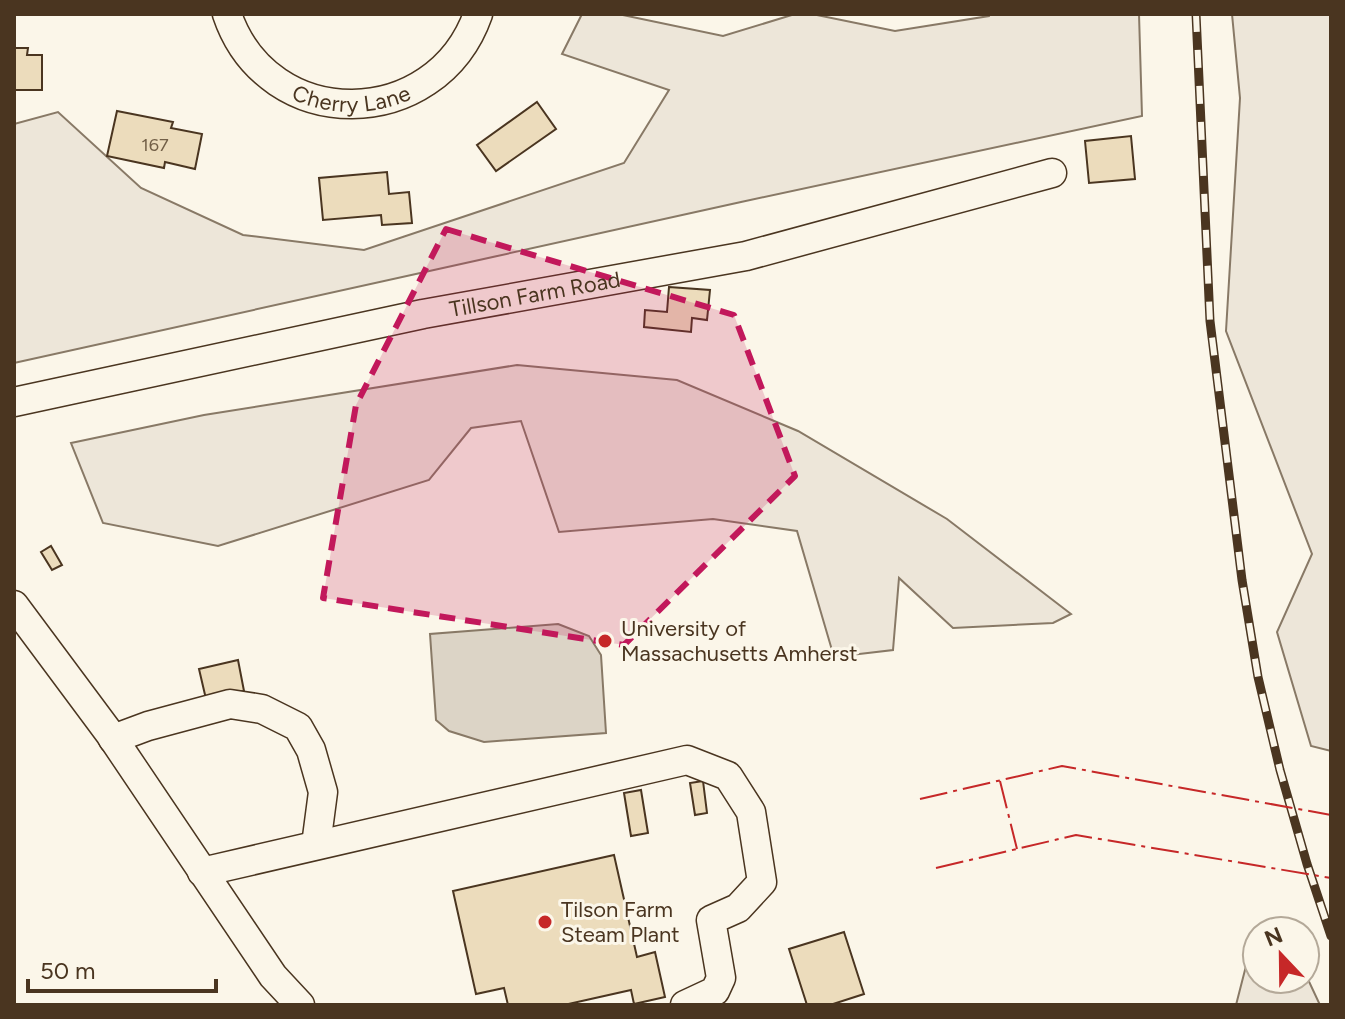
<svg xmlns="http://www.w3.org/2000/svg" width="1345" height="1019" font-family="Figtree,sans-serif">
  <style>
    .green { fill: #ede6d9; stroke: #887966; stroke-width: 2 }
    .water { fill: #dcd4c6; stroke: #887966; stroke-width: 2 }
    .building { fill: #ecdcbc; stroke: #4a3520; stroke-width: 2 }
    .lines { fill: none; stroke-linecap: round; stroke-linejoin: round }
    .minor-casing { stroke: #4a3520; stroke-width: 31 }
    .minor { stroke: #fbf6e9; stroke-width: 28 }
    .rail-casing { stroke: #4a3520; stroke-width: 9 }
    .rail { stroke: #fbf6e9; stroke-width: 6; stroke-dasharray: 18; stroke-linecap: butt }
    .power { stroke: #c62828; stroke-width: 2; stroke-dasharray: 28 6 4 6; stroke-linecap: butt }
    .marked { fill: #c2185b; fill-opacity: 0.2; stroke: #c2185b; stroke-width: 6; stroke-dasharray: 16 10; stroke-linejoin: round }
    .poi-dot { fill: #c62828; stroke: #fbf6e9; stroke-width: 3 }
    .labels { text-anchor: middle; stroke-width: 6; stroke-linejoin: round; paint-order: stroke }
    .number-label { font-size: 18px; fill: #725f47 }
    .street-label { font-size: 22px; fill: #4a3520; stroke: #fbf6e9 }
    .poi-label { font-size: 22px; fill: #4a3520; stroke: #fbf6e9; text-anchor: start }
  </style>
  <rect width="100%" height="100%" fill="#fbf6e9"/>
  <g class="green">
    <path d="M582,14h36l105,22 72,-22h17l83,17 94,-15 1,-2h149l3,102 -401,86 -727,161v-239l44,-12 83,76 102,47 121,15 260,-87 45,-73 -107,-36z"/>
    <path d="M1232,14h99v737l-20,-5 -34,-114 35,-78 -86,-223 14,-233z"/>
    <path d="M517,365l160,15 121,51 149,88 124,95 -18,9 -100,5 -54,-50 -6,72 -59,7 -37,-126 -84,-12 -154,13 -38,-111 -50,7 -42,52 -211,66 -115,-23 -32,-80 133,-28z"/>
    <path d="M1281,921l5,10h-29v48h48v-6l15,32h-84l20,-78z"/>
  </g>
  <path class="water" d="M558,624l31,12 12,19 5,78 -122,9 -35,-11 -13,-11 -6,-86z"/>
  <g class="building">
    <path d="M14,48h14l-1,7h15v35h-28z"/>
    <path d="M537,102l19,27 -60,42 -19,-26z"/>
    <path d="M117,111l56,11 -2,6 31,6 -7,35 -30,-7 -1,6 -57,-12z"/>
    <path d="M1131,136l4,43 -46,4 -4,-42z"/>
    <path d="M387,172l2,22 20,-2 3,31 -30,2 -1,-10 -58,5 -4,-42z"/>
    <path d="M669,287l41,3 -3,30 -15,-2 -1,14 -47,-5 1,-17 22,2z"/>
    <path d="M51,546l11,19 -10,5 -11,-18z"/>
    <path d="M238,660l6,31 -38,8 -7,-30z"/>
    <path d="M703,781l4,32 -12,2 -5,-32z"/>
    <path d="M641,790l7,43 -17,3 -7,-43z"/>
    <path d="M614,855l23,102 18,-5 10,45 -31,7 -3,-14 -67,15h-56l-4,-17 -28,6 -23,-103z"/>
    <path d="M844,932l20,62 -34,11h-23l-18,-56z"/>
  </g>
  <g class="lines">
    <g class="minor-casing">
      <g id="minor">
        <path id="s1" d="M227,14c41,121 209,119 251,0"/>
        <path id="s2" d="M14,402l409,-88 323,-58 306,-83"/>
        <path d="M14,605l96,129 163,242 27,29"/>
        <path d="M113,739l35,-13 82,-22 32,5 36,18 13,23 12,42 -7,53"/>
        <path d="M202,872l485,-112 41,16 23,36 11,70 -24,26 -27,12 10,58 -6,13 -30,14"/>
      </g>
    </g>
    <use href="#minor" class="minor"/>
    <g class="rail-casing">
      <path id="rail" d="M1196,14l14,307 32,259 16,97 22,93 27,94 24,72"/>
    </g>
    <use href="#rail" class="rail"/>
    <g class="power">
      <path d="M1000,781l17,68"/>
      <path d="M920,799l142,-33 269,49"/>
      <path d="M936,868l140,-33 255,43"/>
    </g>
  </g>
  <path class="marked" d="M446,229l288,86 61,161 -171,169 -301,-47 33,-193z"/>
  <g class="poi-dot">
    <circle cx="605" cy="641" r="8"/>
    <circle cx="545" cy="922" r="8"/>
  </g>
  <g class="labels">
    <g class="number-label">
      <text x="155" y="151">167</text>
    </g>
    <g class="street-label">
      <text dy="8" stroke="none"><textPath href="#s1" startOffset="164">Cherry Lane</textPath></text>
      <text dy="8" stroke="none"><textPath href="#s2" startOffset="532">Tillson Farm Road</textPath></text>
    </g>
    <g class="poi-label">
      <text x="621" y="636">University of<tspan x="621" dy="25">Massachusetts Amherst</tspan></text>
      <text x="561" y="917">Tilson Farm<tspan x="561" dy="25">Steam Plant</tspan></text>
    </g>
  </g>
  <rect width="1345" height="1019" fill="none" stroke="#4a3520" stroke-width="32"/>
  <g transform="translate(1281 955) rotate(338)"><circle r="38" fill="#fbf6e9" stroke="#b4a999" stroke-width="2"/>
  <path d="M0-6L14 30L0 20L-14 30Z" fill="#c62828"/>
  <text y="-12" font-size="22" font-weight="bold" text-anchor="middle" fill="#4a3520">N</text>
  </g>
  <path d="M28 979v12h188v-12" fill="none" stroke="#4a3520" stroke-width="4"/>
  <text x="40" y="979" font-size="24" fill="#4a3520" stroke="#fbf6e9" stroke-width="6" paint-order="stroke">50 m</text>
</svg>
